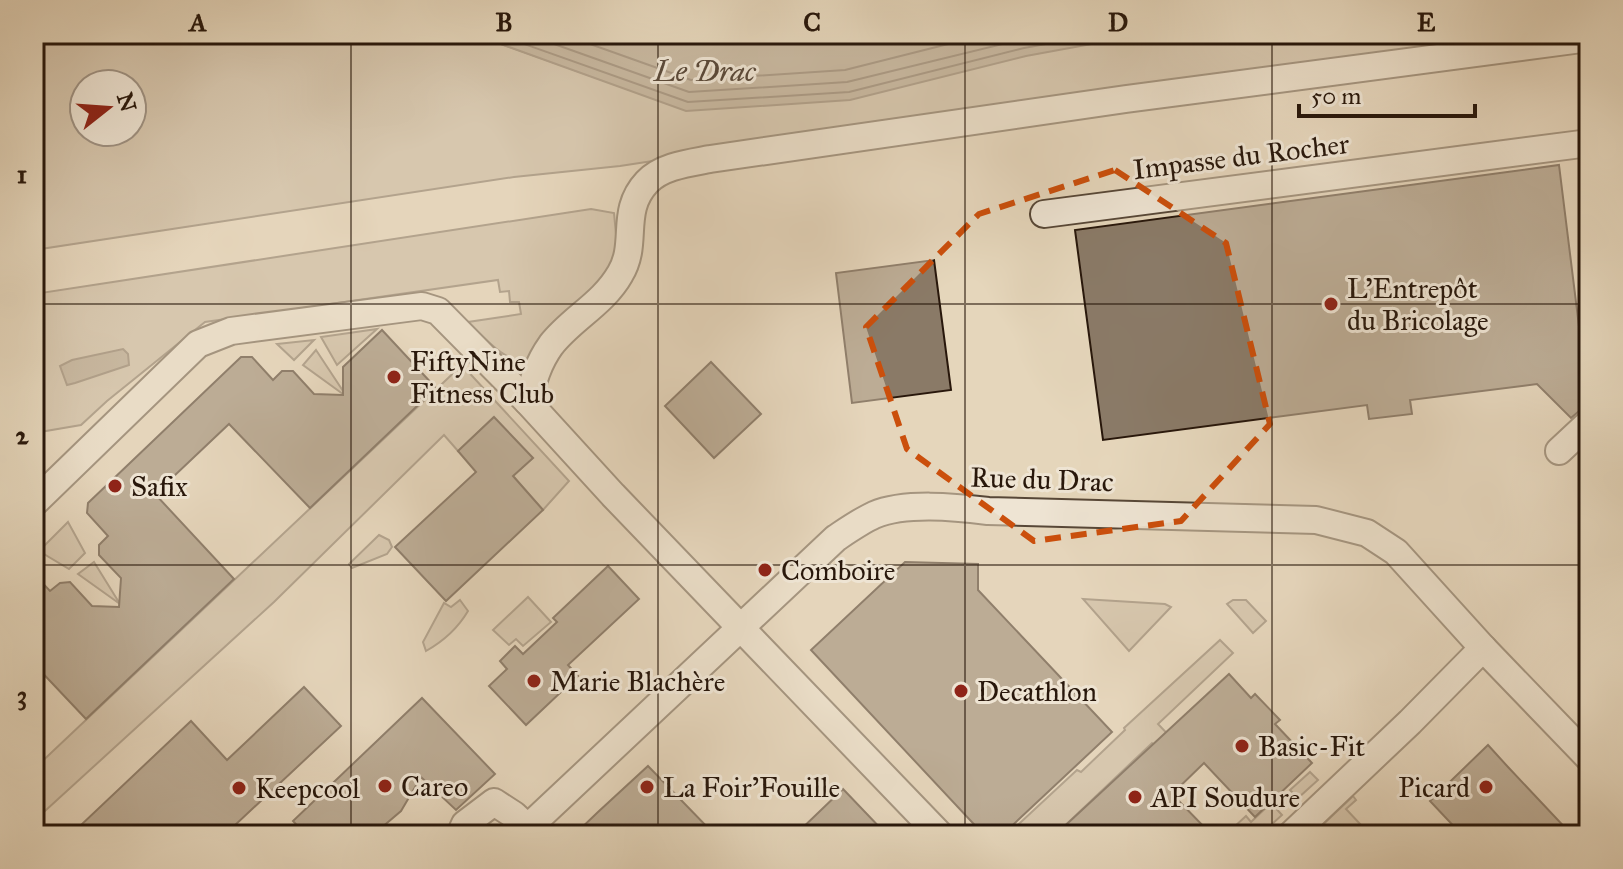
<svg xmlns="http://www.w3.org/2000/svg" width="1623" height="869" font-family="'IM FELL Great Primer',serif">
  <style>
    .green { fill: #c5b69d; stroke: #766654; stroke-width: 2; fill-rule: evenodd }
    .water { fill: #a5957f; stroke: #736351; stroke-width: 2 }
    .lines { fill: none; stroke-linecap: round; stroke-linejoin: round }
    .shore { stroke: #665645; stroke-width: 2 }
    .building { fill: #8a7a67; stroke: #28170b; stroke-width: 2 }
    .minor-casing { stroke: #574737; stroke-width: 30 }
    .minor { stroke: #eee4d3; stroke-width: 26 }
    .marked { fill: none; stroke: #cb4f0c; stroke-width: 6; stroke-dasharray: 16 10; stroke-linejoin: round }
    .grid { fill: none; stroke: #28170b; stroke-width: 2; stroke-opacity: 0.55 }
    .poi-dot { fill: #8f2418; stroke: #eee4d3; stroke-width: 3 }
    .labels { text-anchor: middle; stroke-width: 6; stroke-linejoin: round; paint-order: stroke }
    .street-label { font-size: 28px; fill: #28170b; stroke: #eee4d3 }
    .poi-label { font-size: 28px; fill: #28170b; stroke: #eee4d3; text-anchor: start }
    .water-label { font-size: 30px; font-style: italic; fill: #5a4939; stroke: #eee4d3 }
    .neatline { fill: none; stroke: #28170b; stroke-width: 3 }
    .grid-label { font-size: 26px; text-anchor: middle; font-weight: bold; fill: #28170b }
  </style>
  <rect width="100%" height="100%" fill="#e5d6bb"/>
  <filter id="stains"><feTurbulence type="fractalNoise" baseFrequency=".0025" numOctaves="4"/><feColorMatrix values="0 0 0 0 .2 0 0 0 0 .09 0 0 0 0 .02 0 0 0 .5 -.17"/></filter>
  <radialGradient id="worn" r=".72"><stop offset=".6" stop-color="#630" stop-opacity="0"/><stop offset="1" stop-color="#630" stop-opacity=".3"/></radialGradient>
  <g class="green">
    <path d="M34,34h439l213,76 460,-76h421l-706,95 -241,37 -106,11 -480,73zM84,84h48v48h-48z"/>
    <path d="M591,209l23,4 3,32 -5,26 -82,92c-26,-1 -44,-24 -62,-41l53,-8 -2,-12h-9l-1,-11 -9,1 -2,-12 -293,42 -98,79 -26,24 -47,8v-139z"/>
    <path d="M377,329l-40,36 -16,-28z"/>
    <path d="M314,340l-20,20 -17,-16z"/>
    <path d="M316,350l31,47 -44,-32z"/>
    <path d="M462,365l107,116 -26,29 -30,-34 20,-18 -40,-40 -35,33 -14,-16 -170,167 -240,219v-52z"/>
    <path d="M68,522l17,31 -16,16 -30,-18z"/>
    <path d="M379,535l10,5 3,7 -5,7 -35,14 -3,-4z"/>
    <path d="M94,562l26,42 -42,-30z"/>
    <path d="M528,597l23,25 -28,24 -7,-7 -7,6 -16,-15z"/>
    <path d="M1083,599l82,5 6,3 -42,44z"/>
    <path d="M460,600l8,11c-10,17 -26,31 -42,40l-3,-9 21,-39 7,4z"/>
    <path d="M1233,600h13l20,21 -13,12 -26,-29z"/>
    <path d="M1220,640l13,13 -75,71 21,22 -12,11 -15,-14 -97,92h-48l70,-65 4,2 44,-42 -1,-2z"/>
    <path d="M1310,772l8,8 -20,18 -8,-8z"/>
    <path d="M1353,796l3,4 -10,9 15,16 -6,5 5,5h-48z"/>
    <path d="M1271,803l11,12 -22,20h-19l-7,-8 12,-11 5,6z"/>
  </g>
  <g class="water">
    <path d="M473,34h673l-120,22 -176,44 -164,11z"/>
    <path d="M123,349l5,5 1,11 -54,18 -8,2 -7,-19 12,-6z"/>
  </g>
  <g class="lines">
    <g class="shore">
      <path d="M496,34l192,68 161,-10 175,-44 76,-14"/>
      <path d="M526,34l163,58 158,-10 197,-48"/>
      <path d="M562,34l129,46 154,-10 143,-36"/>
    </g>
  </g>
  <g class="building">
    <path d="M1559,165l30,242 -10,4 -8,7 -34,-34 -127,16 2,14 -43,5 -2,-14 -264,35 -28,-210z"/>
    <path d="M934,260l17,130 -99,13 -16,-130z"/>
    <path d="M382,330l54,58 -126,120 -81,-84 -74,70 79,85 -148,140 -52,-55v-90l16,17 10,-8 10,-1 22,24 27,1 2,-29 -22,-23v-10l9,-9 -21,-23 1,-10 153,-146h11l21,23 9,-9h11l21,23 29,1v-28z"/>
    <path d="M711,362l50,52 -47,44 -49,-52z"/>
    <path d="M494,417l39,41 -20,18 30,34 -97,91 -51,-54 81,-75 -18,-21z"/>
    <path d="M905,562l73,2v26l134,142 -110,103h-18l-173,-185z"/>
    <path d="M608,566l31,33 -71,66 10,11 -52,49 -37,-39 18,-17 -7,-8 15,-15 8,8 34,-32 -4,-4z"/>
    <path d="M1229,674l22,24 4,-4 25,26 -5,4 37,39 -57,54 -51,-54 -32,31 40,41h-157z"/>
    <path d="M304,687l37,39 -108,101 -152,-2 110,-104 36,39z"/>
    <path d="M422,698l73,76 -39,36 -35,-33 -20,34 -27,23 -68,1 -13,-14z"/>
    <path d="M1488,745l20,22 64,68h-110l-32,-34z"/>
    <path d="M648,766l67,69h-141l24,-23z"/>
    <path d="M843,789l44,46h-92z"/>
  </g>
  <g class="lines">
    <g class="minor-casing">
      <g id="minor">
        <path d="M1044,214l545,-71"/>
        <path d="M528,402c5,-21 10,-39 23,-57 20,-26 52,-41 69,-71 19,-31 -1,-62 27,-92 15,-16 42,-19 63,-23l416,-60 463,-61"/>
        <path d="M1559,451l30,-28"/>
        <path d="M34,503l164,-159 33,-13 191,-25 16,5 90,91 85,93 327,340"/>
        <path d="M460,835l5,-11 29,-22 20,13 14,13"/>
        <path d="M520,835l316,-297c12,-8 25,-17 38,-23 31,-13 81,-8 114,-4l328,9 51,13 29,19 87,96 106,110"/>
        <path d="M1291,835l119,-113 73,-74"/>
      </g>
    </g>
    <use href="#minor" class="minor"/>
  </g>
  <path d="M0 0H1623V869H0ZM1115,170l111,73 44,181 -89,97 -147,20 -127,-92 -41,-122 113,-113z" fill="#e5d6bb" fill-opacity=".55" fill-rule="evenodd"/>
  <path class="marked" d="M1115,170l111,73 44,181 -89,97 -147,20 -127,-92 -41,-122 113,-113z"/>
  <path class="grid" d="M351,34v801M658,34v801M965,34v801M1272,34v801M34,304h1555M34,565h1555"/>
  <g class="poi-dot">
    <circle cx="1331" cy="304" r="8"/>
    <circle cx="394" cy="377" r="8"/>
    <circle cx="115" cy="486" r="8"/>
    <circle cx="765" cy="570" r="8"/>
    <circle cx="534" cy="681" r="8"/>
    <circle cx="961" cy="691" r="8"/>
    <circle cx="1242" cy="746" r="8"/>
    <circle cx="385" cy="786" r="8"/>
    <circle cx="647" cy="787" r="8"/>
    <circle cx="1486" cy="787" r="8"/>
    <circle cx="239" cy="788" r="8"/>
    <circle cx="1135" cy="797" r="8"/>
  </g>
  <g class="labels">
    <g class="street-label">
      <text transform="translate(1241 156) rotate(-7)" y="10">Impasse du Rocher</text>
      <text transform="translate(1042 479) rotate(2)" y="10">Rue du Drac</text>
    </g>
    <g class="poi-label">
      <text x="1347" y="298">L'Entrepôt<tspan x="1347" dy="32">du Bricolage</tspan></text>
      <text x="410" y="371">FiftyNine<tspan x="410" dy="32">Fitness Club</tspan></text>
      <text x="131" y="496">Safix</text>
      <text x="781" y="580">Comboire</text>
      <text x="550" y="691">Marie Blachère</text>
      <text x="977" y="701">Decathlon</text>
      <text x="1258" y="756">Basic-Fit</text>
      <text x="401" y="796">Careo</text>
      <text x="663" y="797">La Foir'Fouille</text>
      <text x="1470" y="797" text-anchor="end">Picard</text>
      <text x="255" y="798">Keepcool</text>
      <text x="1151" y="807">API Soudure</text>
    </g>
    <g class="water-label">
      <text x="705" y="81">Le Drac</text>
    </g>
  </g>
  <rect width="1623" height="869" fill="none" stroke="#e5d6bb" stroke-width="88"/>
  <g transform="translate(108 108) rotate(73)"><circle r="38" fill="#eee4d3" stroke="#9f9283" stroke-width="2"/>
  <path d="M0-6L14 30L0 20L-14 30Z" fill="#8f2418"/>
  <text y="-12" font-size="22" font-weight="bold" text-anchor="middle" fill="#28170b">N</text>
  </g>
  <path d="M1299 104v12h176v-12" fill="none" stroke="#28170b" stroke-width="4"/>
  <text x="1311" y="104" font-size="24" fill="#28170b" stroke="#eee4d3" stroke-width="6" paint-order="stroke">50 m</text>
  <rect x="44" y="44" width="1535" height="781" class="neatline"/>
  <g class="grid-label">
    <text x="198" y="31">A</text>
    <text x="504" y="31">B</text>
    <text x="812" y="31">C</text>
    <text x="1118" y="31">D</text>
    <text x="1426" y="31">E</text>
    <text x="22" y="183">1</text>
    <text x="22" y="444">2</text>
    <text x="22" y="704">3</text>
  </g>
  <rect width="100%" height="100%" filter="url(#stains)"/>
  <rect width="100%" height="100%" fill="url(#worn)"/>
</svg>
